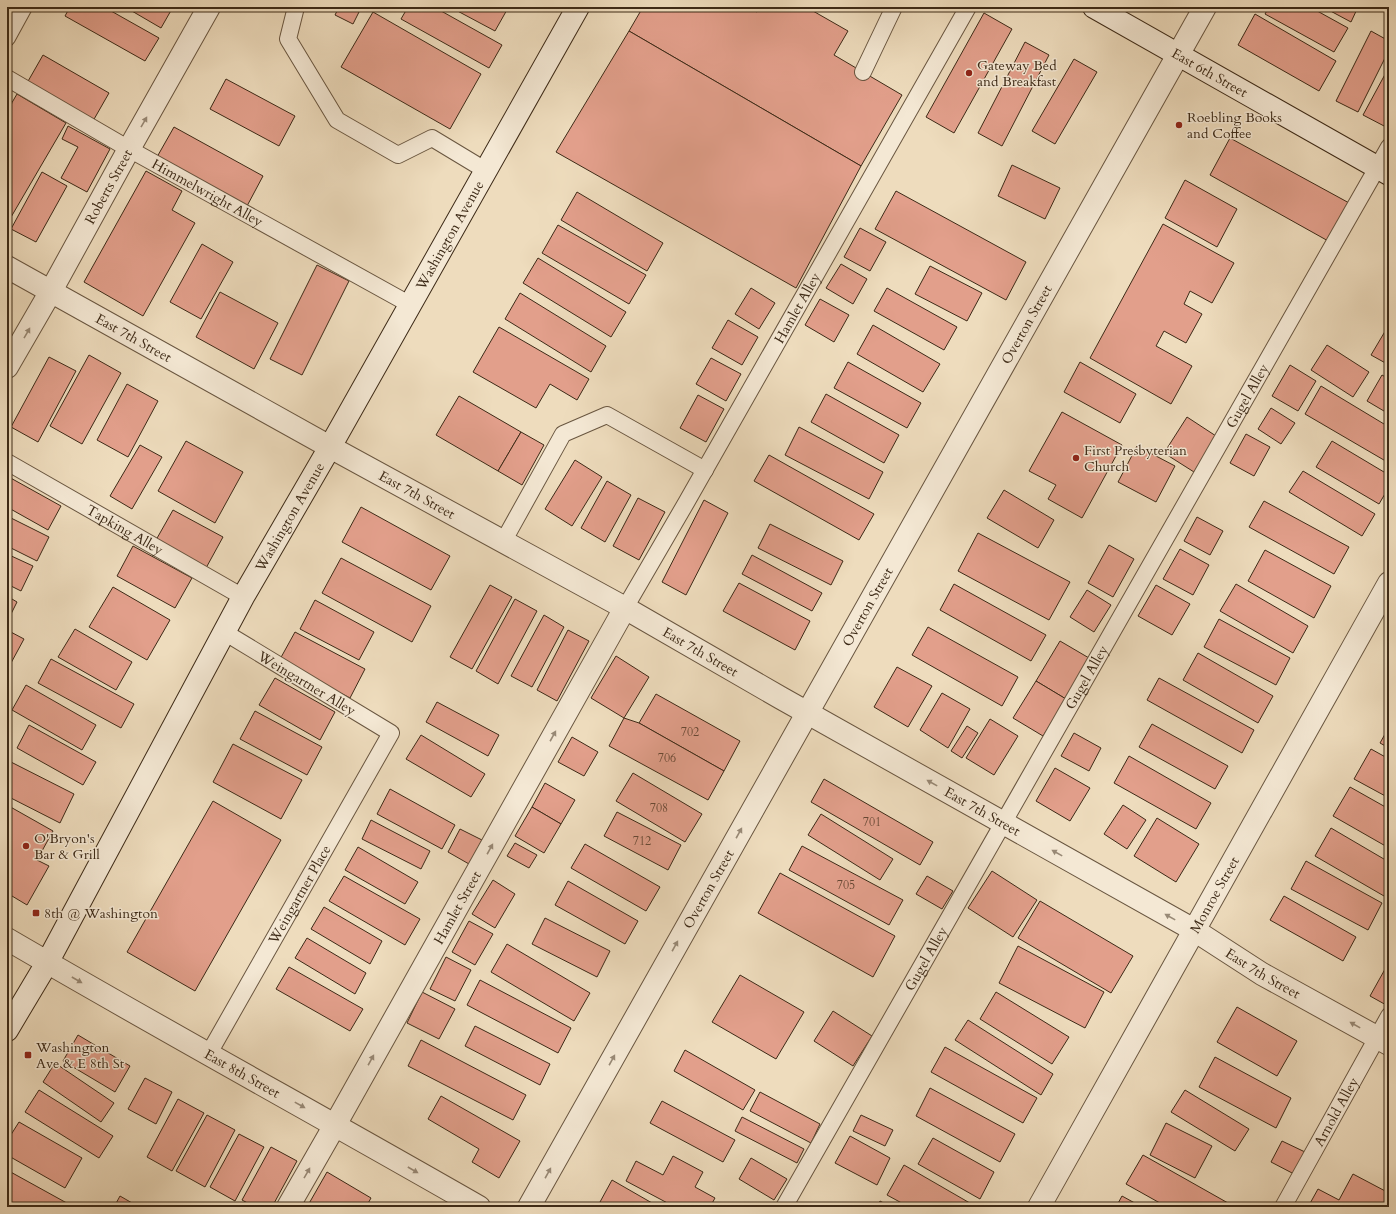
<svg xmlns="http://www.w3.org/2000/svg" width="1396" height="1214" font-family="Cardo,serif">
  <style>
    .building { fill: #e29f8b; stroke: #3d2a17 }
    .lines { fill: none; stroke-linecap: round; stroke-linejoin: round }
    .lane-casing { stroke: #695640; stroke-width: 18 }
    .street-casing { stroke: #695640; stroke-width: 24 }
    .secondary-casing { stroke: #3d2a17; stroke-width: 24 }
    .lane { stroke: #f4e8d4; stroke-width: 16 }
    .street { stroke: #f4e8d4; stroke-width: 22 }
    .secondary { stroke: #f4e8d4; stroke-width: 22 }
    .oneway { fill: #988976 }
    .poi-dot { fill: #8f2418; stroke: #f4e8d4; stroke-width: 1.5 }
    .labels { text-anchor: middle; stroke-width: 3; stroke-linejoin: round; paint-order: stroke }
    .number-label { font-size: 12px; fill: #664734 }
    .poi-label { font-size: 14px; fill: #3d2a17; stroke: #f4e8d4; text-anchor: start }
    .street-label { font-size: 14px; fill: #3d2a17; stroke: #f4e8d4 }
  </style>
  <rect width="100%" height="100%" fill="#eedcbd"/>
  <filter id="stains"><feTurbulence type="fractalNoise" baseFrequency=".005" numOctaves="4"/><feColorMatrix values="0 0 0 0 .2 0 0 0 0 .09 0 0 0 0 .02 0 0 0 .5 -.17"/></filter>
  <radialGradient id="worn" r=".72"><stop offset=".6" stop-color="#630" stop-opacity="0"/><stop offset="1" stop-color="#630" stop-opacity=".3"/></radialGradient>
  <g class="building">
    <path d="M70,7h34l55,31 -14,23 -80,-45z"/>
    <path d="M125,7h48l-12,21z"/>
    <path d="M339,7h21l1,1 -8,16 -18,-9z"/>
    <path d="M408,7h26l68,38 -13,23 -88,-49z"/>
    <path d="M450,7h56l2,1 -13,23z"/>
    <path d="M643,7h106l8,5 3,-5h46l42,24 -14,24 68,40 -41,71 -232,-135z"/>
    <path d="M1269,7h41l38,21 -14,24 -69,-38z"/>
    <path d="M1323,7h35l-7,15z"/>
    <path d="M373,12l108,62 -31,55 -109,-62z"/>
    <path d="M984,13l28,16 -58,104 -28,-16z"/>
    <path d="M1255,14l81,47 -17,30 -81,-46z"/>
    <path d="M629,31l232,135 -65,122 -240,-136z"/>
    <path d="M1371,31l18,10v9l-31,62 -22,-11z"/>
    <path d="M1025,42l24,13 -47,91 -24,-13z"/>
    <path d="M43,55l66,38 -16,28 -66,-38z"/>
    <path d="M1074,59l23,13 -42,72 -23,-13z"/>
    <path d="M1389,67v54l-3,6 -23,-12z"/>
    <path d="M226,79l69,37 -16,30 -69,-37z"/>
    <path d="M17,94l49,29 -59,101v-75l1,-2 -1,-1v-35z"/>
    <path d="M7,101l5,2 -5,8z"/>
    <path d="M68,126l42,23 -23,43 -26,-14 17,-31 -16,-8z"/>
    <path d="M174,127l89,49 -16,30 -90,-49z"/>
    <path d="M1230,138l121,66 -21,38 -120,-67z"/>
    <path d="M1012,165l48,23 -15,31 -47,-23z"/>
    <path d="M146,171l36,20 -10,19 23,13 -52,93 -59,-34z"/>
    <path d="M42,172l25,14 -31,56 -25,-13z"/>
    <path d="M1185,180l52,29 -20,38 -52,-29z"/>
    <path d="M896,191l130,71 -20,38 -131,-71z"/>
    <path d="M577,192l86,51 -16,28 -86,-51z"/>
    <path d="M1163,224l71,39 -22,40 -22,-12 -6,13 18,10 -16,29 -22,-12 -8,15 36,20 -21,38 -81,-46z"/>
    <path d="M558,225l88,50 -17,29 -87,-51z"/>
    <path d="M860,228l26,14 -16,29 -26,-14z"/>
    <path d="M202,244l31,18 -32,57 -31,-17z"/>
    <path d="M538,258l88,54 -15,25 -88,-54z"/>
    <path d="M841,264l26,15 -14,25 -27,-16z"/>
    <path d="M317,265l32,16 -47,94 -32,-16z"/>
    <path d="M930,266l52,27 -15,28 -52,-27z"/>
    <path d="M751,288l24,15 -16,26 -24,-15z"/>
    <path d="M887,288l70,39 -13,23 -70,-39z"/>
    <path d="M220,292l58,31 -24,46 -58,-32z"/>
    <path d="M520,293l86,53 -15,26 -86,-53z"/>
    <path d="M820,299l29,16 -15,27 -29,-17z"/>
    <path d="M728,320l30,17 -16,28 -30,-17z"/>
    <path d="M873,325l67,39 -17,28 -66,-38z"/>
    <path d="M499,327l90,52 -12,21 -27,-16 -14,24 -63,-36z"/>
    <path d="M1387,328l2,1v36l-18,-10z"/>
    <path d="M1327,345l42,27 -16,25 -42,-27z"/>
    <path d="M89,355l32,18 -39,71 -32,-18z"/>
    <path d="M49,357l27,14 -38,71 -27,-15z"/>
    <path d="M711,358l30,16 -15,27 -30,-17z"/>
    <path d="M848,362l73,41 -14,25 -73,-40z"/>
    <path d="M1080,362l56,32 -16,29 -56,-31z"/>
    <path d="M1290,365l26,16 -18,30 -26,-15z"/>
    <path d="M1382,375l7,4v35l-22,-13z"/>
    <path d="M127,384l31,17 -30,56 -31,-17z"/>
    <path d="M1321,386l68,41v36l-84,-49z"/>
    <path d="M826,394l73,41 -15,28 -73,-41z"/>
    <path d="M698,395l26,14 -18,33 -26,-14z"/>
    <path d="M459,396l62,36 -23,39 -62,-36z"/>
    <path d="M1271,408l24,15 -14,21 -23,-15z"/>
    <path d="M1062,412l60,33 -40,73 -34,-19 8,-14 -27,-14z"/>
    <path d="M1187,417l29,19 -22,36 -30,-19z"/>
    <path d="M799,427l84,45 -14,27 -84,-44z"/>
    <path d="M521,432l23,13 -22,40 -24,-14z"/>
    <path d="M1246,434l24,13 -16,29 -24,-13z"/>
    <path d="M186,441l57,31 -28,51 -57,-32z"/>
    <path d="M1332,441l57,34v12l-10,17 -63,-37z"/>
    <path d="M140,445l22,12 -30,52 -22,-13z"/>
    <path d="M1137,446l38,20 -19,36 -38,-20z"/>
    <path d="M769,455l105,59 -15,26 -105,-59z"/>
    <path d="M575,460l27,17 -30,49 -27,-17z"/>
    <path d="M1303,471l72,43 -13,22 -73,-44z"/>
    <path d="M7,476l54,30 -13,24 -41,-23z"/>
    <path d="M607,481l24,14 -26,47 -24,-14z"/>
    <path d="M1004,490l50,30 -16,28 -51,-30z"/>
    <path d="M638,498l27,14 -26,48 -26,-14z"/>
    <path d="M704,500l24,13 -42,82 -24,-13z"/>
    <path d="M1264,501l85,46 -15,27 -85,-47z"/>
    <path d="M361,507l89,49 -19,34 -89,-48z"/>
    <path d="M173,510l50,27 -17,31 -50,-28z"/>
    <path d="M7,516l42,21 -12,24 -30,-15z"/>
    <path d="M1197,517l26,14 -13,24 -26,-14z"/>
    <path d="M770,524l73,37 -12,24 -73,-37z"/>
    <path d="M978,533l92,49 -21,38 -91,-49z"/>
    <path d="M1109,545l25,14 -21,38 -25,-14z"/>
    <path d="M133,546l59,32 -17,30 -58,-32z"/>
    <path d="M1180,549l29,16 -16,30 -30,-16z"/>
    <path d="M1265,550l66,36 -17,32 -66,-37z"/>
    <path d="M7,554l26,12 -12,25 -14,-7z"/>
    <path d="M752,555l70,38 -10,18 -70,-37z"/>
    <path d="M341,558l90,48 -19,36 -90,-49z"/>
    <path d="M739,583l71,38 -15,29 -72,-39z"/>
    <path d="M954,584l92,51 -15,26 -91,-51z"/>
    <path d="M1236,584l72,42 -15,27 -73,-42z"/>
    <path d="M490,585l22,12 -40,72 -22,-12z"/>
    <path d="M1156,585l34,19 -18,31 -34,-19z"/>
    <path d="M113,587l57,33 -23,40 -58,-33z"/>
    <path d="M1087,590l24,15 -17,27 -24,-15z"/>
    <path d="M7,596l10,6 -10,20z"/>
    <path d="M515,599l22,12 -39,73 -22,-13z"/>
    <path d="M315,600l59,32 -15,28 -59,-31z"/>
    <path d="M544,615l20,12 -32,60 -21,-11z"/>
    <path d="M1219,619l71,39 -14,27 -72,-38z"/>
    <path d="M928,627l90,50 -16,29 -90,-51z"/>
    <path d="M75,629l57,33 -16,28 -58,-33z"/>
    <path d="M7,630l17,9 -13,24 -4,-2z"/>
    <path d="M568,630l21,11 -32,60 -20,-11z"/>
    <path d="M295,632l70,37 -15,29 -71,-37z"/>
    <path d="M1060,641l29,17 -23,41 -30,-18z"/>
    <path d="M1198,653l75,43 -15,27 -75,-43z"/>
    <path d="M616,656l33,21 -25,41 -33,-20z"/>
    <path d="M51,659l83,45 -13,24 -83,-45z"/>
    <path d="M897,667l35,19 -24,41 -34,-20z"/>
    <path d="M275,678l60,34 -15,28 -61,-35z"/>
    <path d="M1159,678l95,52 -12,23 -95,-53z"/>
    <path d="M1036,681l30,18 -23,37 -30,-18z"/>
    <path d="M26,685l70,40 -14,25 -70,-40z"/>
    <path d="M942,693l28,16 -22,39 -28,-18z"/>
    <path d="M656,694l84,47 -16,30 -85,-48z"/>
    <path d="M437,702l62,33 -11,21 -62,-34z"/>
    <path d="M255,711l67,36 -15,28 -67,-36z"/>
    <path d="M624,718l15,5 85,48 -16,29 -99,-54z"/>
    <path d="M990,719l28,17 -24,39 -28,-17z"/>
    <path d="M1152,724l76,42 -13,23 -76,-42z"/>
    <path d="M29,725l67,37 -13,23 -66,-37z"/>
    <path d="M967,726l11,7 -16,25 -11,-7z"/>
    <path d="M1389,727v21l-9,-5z"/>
    <path d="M1074,733l27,15 -12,23 -28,-15z"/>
    <path d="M421,735l64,39 -14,23 -65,-38z"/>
    <path d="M572,737l26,15 -14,24 -26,-14z"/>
    <path d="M233,744l69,36 -21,39 -68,-37z"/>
    <path d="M1371,749l18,10v39l-35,-19z"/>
    <path d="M1129,756l82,47 -15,26 -82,-46z"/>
    <path d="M7,760l67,34 -14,29 -53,-27z"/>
    <path d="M1055,768l35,20 -20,33 -34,-20z"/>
    <path d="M633,773l69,41 -17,28 -69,-41z"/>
    <path d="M824,779l109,63 -13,23 -109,-63z"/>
    <path d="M545,783l30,17 -14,24 -29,-17z"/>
    <path d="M1350,787l39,22v39l-56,-32z"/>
    <path d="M390,789l65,36 -13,24 -65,-35z"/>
    <path d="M213,801l68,39 -86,151 -68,-39z"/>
    <path d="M7,805l46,26 -16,29 12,6 -22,39 -20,-12z"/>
    <path d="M1123,805l23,15 -19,29 -23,-15z"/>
    <path d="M532,807l29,17 -17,29 -29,-17z"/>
    <path d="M617,812l64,33 -13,25 -64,-34z"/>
    <path d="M821,814l72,45 -13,21 -72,-45z"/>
    <path d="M1157,818l42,26 -23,38 -42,-26z"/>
    <path d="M371,820l59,31 -9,18 -59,-30z"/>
    <path d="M1331,828l58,34v24l-5,10 -69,-40z"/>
    <path d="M460,829l22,11 -13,24 -21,-12z"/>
    <path d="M515,843l22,12 -8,13 -22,-12z"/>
    <path d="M585,844l75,43 -14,24 -75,-43z"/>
    <path d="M802,846l101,54 -14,25 -100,-55z"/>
    <path d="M358,847l60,35 -13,22 -60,-34z"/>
    <path d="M1306,861l76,42 -14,27 -77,-41z"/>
    <path d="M992,871l45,29 -24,37 -45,-29z"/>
    <path d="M780,873l115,63 -22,41 -115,-64z"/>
    <path d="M344,876l76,43 -15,26 -76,-44z"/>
    <path d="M927,876l26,15 -11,18 -26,-15z"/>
    <path d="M493,880l22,14 -20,34 -23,-14z"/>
    <path d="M568,881l70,40 -13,23 -70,-39z"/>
    <path d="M1284,896l72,41 -13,24 -73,-41z"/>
    <path d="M1040,901l93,55 -22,37 -93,-55z"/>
    <path d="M324,907l58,34 -12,23 -59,-35z"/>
    <path d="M545,918l65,33 -13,26 -65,-33z"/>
    <path d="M469,921l24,13 -18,31 -23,-13z"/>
    <path d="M307,938l59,35 -11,21 -60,-36z"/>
    <path d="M507,944l83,49 -16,28 -83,-49z"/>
    <path d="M1018,946l86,46 -19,36 -86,-45z"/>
    <path d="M446,957l25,13 -16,31 -25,-12z"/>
    <path d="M1389,962v42l-1,2 -18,-10z"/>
    <path d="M289,967l74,42 -13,22 -74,-42z"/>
    <path d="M740,975l64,37 -28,47 -64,-37z"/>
    <path d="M480,980l91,48 -13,25 -91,-48z"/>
    <path d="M422,992l33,17 -16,30 -32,-16z"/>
    <path d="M996,992l73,45 -17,27 -72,-45z"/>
    <path d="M1237,1007l60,34 -20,35 -60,-34z"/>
    <path d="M833,1011l39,25 -19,30 -39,-25z"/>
    <path d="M968,1020l85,54 -12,21 -86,-55z"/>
    <path d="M475,1026l75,38 -10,21 -75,-39z"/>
    <path d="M78,1035l52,31 -15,26 -52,-31z"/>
    <path d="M421,1040l105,55 -13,25 -105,-54z"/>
    <path d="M945,1047l92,51 -14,25 -92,-51z"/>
    <path d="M685,1050l70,40 -12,20 -69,-39z"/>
    <path d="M1215,1057l76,41 -15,30 -77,-41z"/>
    <path d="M55,1063l59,40 -13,19 -58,-40z"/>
    <path d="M145,1078l27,14 -16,32 -28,-15z"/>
    <path d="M930,1088l85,46 -15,28 -84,-46z"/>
    <path d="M39,1090l74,46 -14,22 -74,-46z"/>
    <path d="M1185,1090l64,39 -14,22 -64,-39z"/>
    <path d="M760,1092l60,32 -9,19 -61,-32z"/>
    <path d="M441,1096l79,45 -21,37 -27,-16 7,-13 -51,-30z"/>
    <path d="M178,1099l26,14 -32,58 -25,-14z"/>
    <path d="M662,1101l73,39 -12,22 -73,-39z"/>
    <path d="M207,1115l28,15 -30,57 -29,-16z"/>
    <path d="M861,1115l32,15 -8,16 -32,-15z"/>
    <path d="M742,1117l62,32 -7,14 -62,-32z"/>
    <path d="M19,1122l63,36 -17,30 -58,-33v-14z"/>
    <path d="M1166,1123l46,23 -17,32 -45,-23z"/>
    <path d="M239,1134l25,13 -29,54 -25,-14z"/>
    <path d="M850,1136l40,22 -13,27 -42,-22z"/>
    <path d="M933,1138l61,34 -14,27 -62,-35z"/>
    <path d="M1282,1141l23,11 -11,22 -23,-12z"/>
    <path d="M271,1147l26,14 -25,46h-17l-13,-7z"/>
    <path d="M1143,1155l85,48 -2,4h-59l-41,-23z"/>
    <path d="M673,1156l30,16 -8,15 20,11 -5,9h-35l-49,-26 10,-20 27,14z"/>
    <path d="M751,1158l36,21 -13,21 -35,-21z"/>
    <path d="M904,1165l71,41v1h-66l-22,-12z"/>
    <path d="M7,1170l67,37h-67z"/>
    <path d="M327,1172l44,26 -5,9h-59z"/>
    <path d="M1353,1174l36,19v14h-81l10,-18 21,11z"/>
    <path d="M612,1180l47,27h-51l-8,-5z"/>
    <path d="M120,1196l19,11h-25z"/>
    <path d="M1122,1196l20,11h-26z"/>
    <path d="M880,1201l11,6h-14z"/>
  </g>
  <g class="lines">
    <g class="lane-casing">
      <g id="lane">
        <path d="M296,7l-8,32 49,81 61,35 34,-17 53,32"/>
        <path d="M7,38l17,-31"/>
        <path d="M863,72l31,-65"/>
        <path id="s1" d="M7,78l122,71 280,155"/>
        <path id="s2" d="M7,462l236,135"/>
        <path d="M503,542l60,-108 44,-19 98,55"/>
        <path id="s3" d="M625,608l61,-105 282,-496"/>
        <path id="s4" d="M208,1055l183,-322 -167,-101"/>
        <path id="s5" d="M784,1207l605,-1060"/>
        <path id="s6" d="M1283,1207l106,-191"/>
      </g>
    </g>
    <g class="street-casing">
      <g id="street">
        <path id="s7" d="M7,267l323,180 295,161 156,90 413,232 68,44 127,70"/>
        <path id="s8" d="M7,367l44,-76 78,-142 80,-142"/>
        <path id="s9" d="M7,939c156,91 315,178 472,268"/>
        <path id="s10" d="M288,1207l47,-82 290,-517"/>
        <path id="s11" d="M529,1207l676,-1200"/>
        <path id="s12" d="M1039,1207l350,-624"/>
      </g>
    </g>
    <g class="secondary-casing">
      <g id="secondary">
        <path id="s13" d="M1094,7l295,167"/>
        <path id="s14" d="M7,1030l40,-67 196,-366 87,-150 248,-440"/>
      </g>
    </g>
    <use href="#lane" class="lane"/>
    <use href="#street" class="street"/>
    <use href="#secondary" class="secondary"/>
  </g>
  <defs><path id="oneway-solid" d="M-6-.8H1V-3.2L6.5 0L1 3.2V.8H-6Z"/></defs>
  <g class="oneway">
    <use href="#oneway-solid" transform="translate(144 122) rotate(-60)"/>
    <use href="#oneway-solid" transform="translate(27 333) rotate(-60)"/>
    <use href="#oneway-solid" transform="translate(553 736) rotate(-61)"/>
    <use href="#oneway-solid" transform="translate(932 783) rotate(-151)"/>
    <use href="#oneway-solid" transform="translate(739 833) rotate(-61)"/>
    <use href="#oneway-solid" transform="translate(490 849) rotate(-61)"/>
    <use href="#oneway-solid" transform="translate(1057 853) rotate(-151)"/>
    <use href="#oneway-solid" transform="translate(1170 917) rotate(-151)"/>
    <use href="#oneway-solid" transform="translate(675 946) rotate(-61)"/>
    <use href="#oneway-solid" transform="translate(77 980) rotate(30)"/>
    <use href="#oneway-solid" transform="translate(1355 1025) rotate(-151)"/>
    <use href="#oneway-solid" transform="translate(371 1060) rotate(-61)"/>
    <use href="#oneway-solid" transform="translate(612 1060) rotate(-61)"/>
    <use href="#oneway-solid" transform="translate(300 1105) rotate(29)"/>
    <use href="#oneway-solid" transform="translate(413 1170) rotate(30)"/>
    <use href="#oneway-solid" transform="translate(307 1173) rotate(-60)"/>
    <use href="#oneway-solid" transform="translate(548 1173) rotate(-61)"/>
  </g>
  <g class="poi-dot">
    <circle cx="969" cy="73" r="4"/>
    <circle cx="1179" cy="125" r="4"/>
    <circle cx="1076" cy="458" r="4"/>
    <circle cx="26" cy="846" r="4"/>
    <rect x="32" y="909" width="8" height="8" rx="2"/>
    <rect x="24" y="1051" width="8" height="8" rx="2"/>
  </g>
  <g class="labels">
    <g class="number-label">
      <text x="690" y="736">702</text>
      <text x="667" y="762">706</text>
      <text x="659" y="812">708</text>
      <text x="872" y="826">701</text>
      <text x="642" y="845">712</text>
      <text x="846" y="889">705</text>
    </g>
    <g class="poi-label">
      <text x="977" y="70">Gateway Bed<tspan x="977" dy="16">and Breakfast</tspan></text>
      <text x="1187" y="122">Roebling Books<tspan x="1187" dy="16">and Coffee</tspan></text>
      <text x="1084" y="455">First Presbyterian<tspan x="1084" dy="16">Church</tspan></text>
      <text x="34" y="843">O'Bryon's<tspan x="34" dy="16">Bar &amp; Grill</tspan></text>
      <text x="44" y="918">8th @ Washington</text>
      <text x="36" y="1052">Washington<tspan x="36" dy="16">Ave &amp; E 8th St</tspan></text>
    </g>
    <g class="street-label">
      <text dy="5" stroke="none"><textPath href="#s13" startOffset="133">East 6th Street</textPath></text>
      <text dy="5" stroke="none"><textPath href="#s8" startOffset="207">Roberts Street</textPath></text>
      <text dy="5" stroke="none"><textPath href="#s1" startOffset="231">Himmelwright Alley</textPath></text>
      <text dy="5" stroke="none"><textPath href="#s14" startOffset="910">Washington Avenue</textPath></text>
      <text dy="5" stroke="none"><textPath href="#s3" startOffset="346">Hamlet Alley</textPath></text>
      <text dy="5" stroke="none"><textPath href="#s11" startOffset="1013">Overton Street</textPath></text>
      <text dy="5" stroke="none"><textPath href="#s7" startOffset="145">East 7th Street</textPath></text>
      <text dy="5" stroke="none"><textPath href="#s5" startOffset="934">Gugel Alley</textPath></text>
      <text dy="5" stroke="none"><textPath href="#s7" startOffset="469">East 7th Street</textPath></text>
      <text dy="5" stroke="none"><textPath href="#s14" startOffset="586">Washington Avenue</textPath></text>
      <text dy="5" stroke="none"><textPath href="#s2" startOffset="136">Tapking Alley</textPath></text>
      <text dy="5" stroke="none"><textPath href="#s11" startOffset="689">Overton Street</textPath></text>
      <text dy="5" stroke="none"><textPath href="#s7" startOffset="793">East 7th Street</textPath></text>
      <text dy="5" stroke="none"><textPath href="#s5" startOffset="610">Gugel Alley</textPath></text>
      <text transform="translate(307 683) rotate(31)" y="5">Weingartner Alley</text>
      <text dy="5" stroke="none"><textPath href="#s7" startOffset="1117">East 7th Street</textPath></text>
      <text dy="5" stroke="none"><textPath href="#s11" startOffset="365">Overton Street</textPath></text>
      <text dy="5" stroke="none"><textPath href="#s4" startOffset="185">Weingartner Place</textPath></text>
      <text dy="5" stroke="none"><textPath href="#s12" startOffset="358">Monroe Street</textPath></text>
      <text dy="5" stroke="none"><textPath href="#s10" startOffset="344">Hamlet Street</textPath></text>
      <text dy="5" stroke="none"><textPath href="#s5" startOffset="286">Gugel Alley</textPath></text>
      <text dy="5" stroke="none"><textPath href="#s7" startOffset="1441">East 7th Street</textPath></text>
      <text dy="5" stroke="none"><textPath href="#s9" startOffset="271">East 8th Street</textPath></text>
      <text dy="5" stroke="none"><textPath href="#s6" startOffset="109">Arnold Alley</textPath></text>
    </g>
  </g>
  <rect width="1396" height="1214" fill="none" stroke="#eedcbd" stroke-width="24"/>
  <rect x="8" y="8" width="1380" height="1198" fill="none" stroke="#3d2a17" stroke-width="2"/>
  <rect x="12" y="12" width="1372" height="1190" fill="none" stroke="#3d2a17"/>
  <rect width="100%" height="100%" filter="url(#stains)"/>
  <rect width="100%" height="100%" fill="url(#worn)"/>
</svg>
